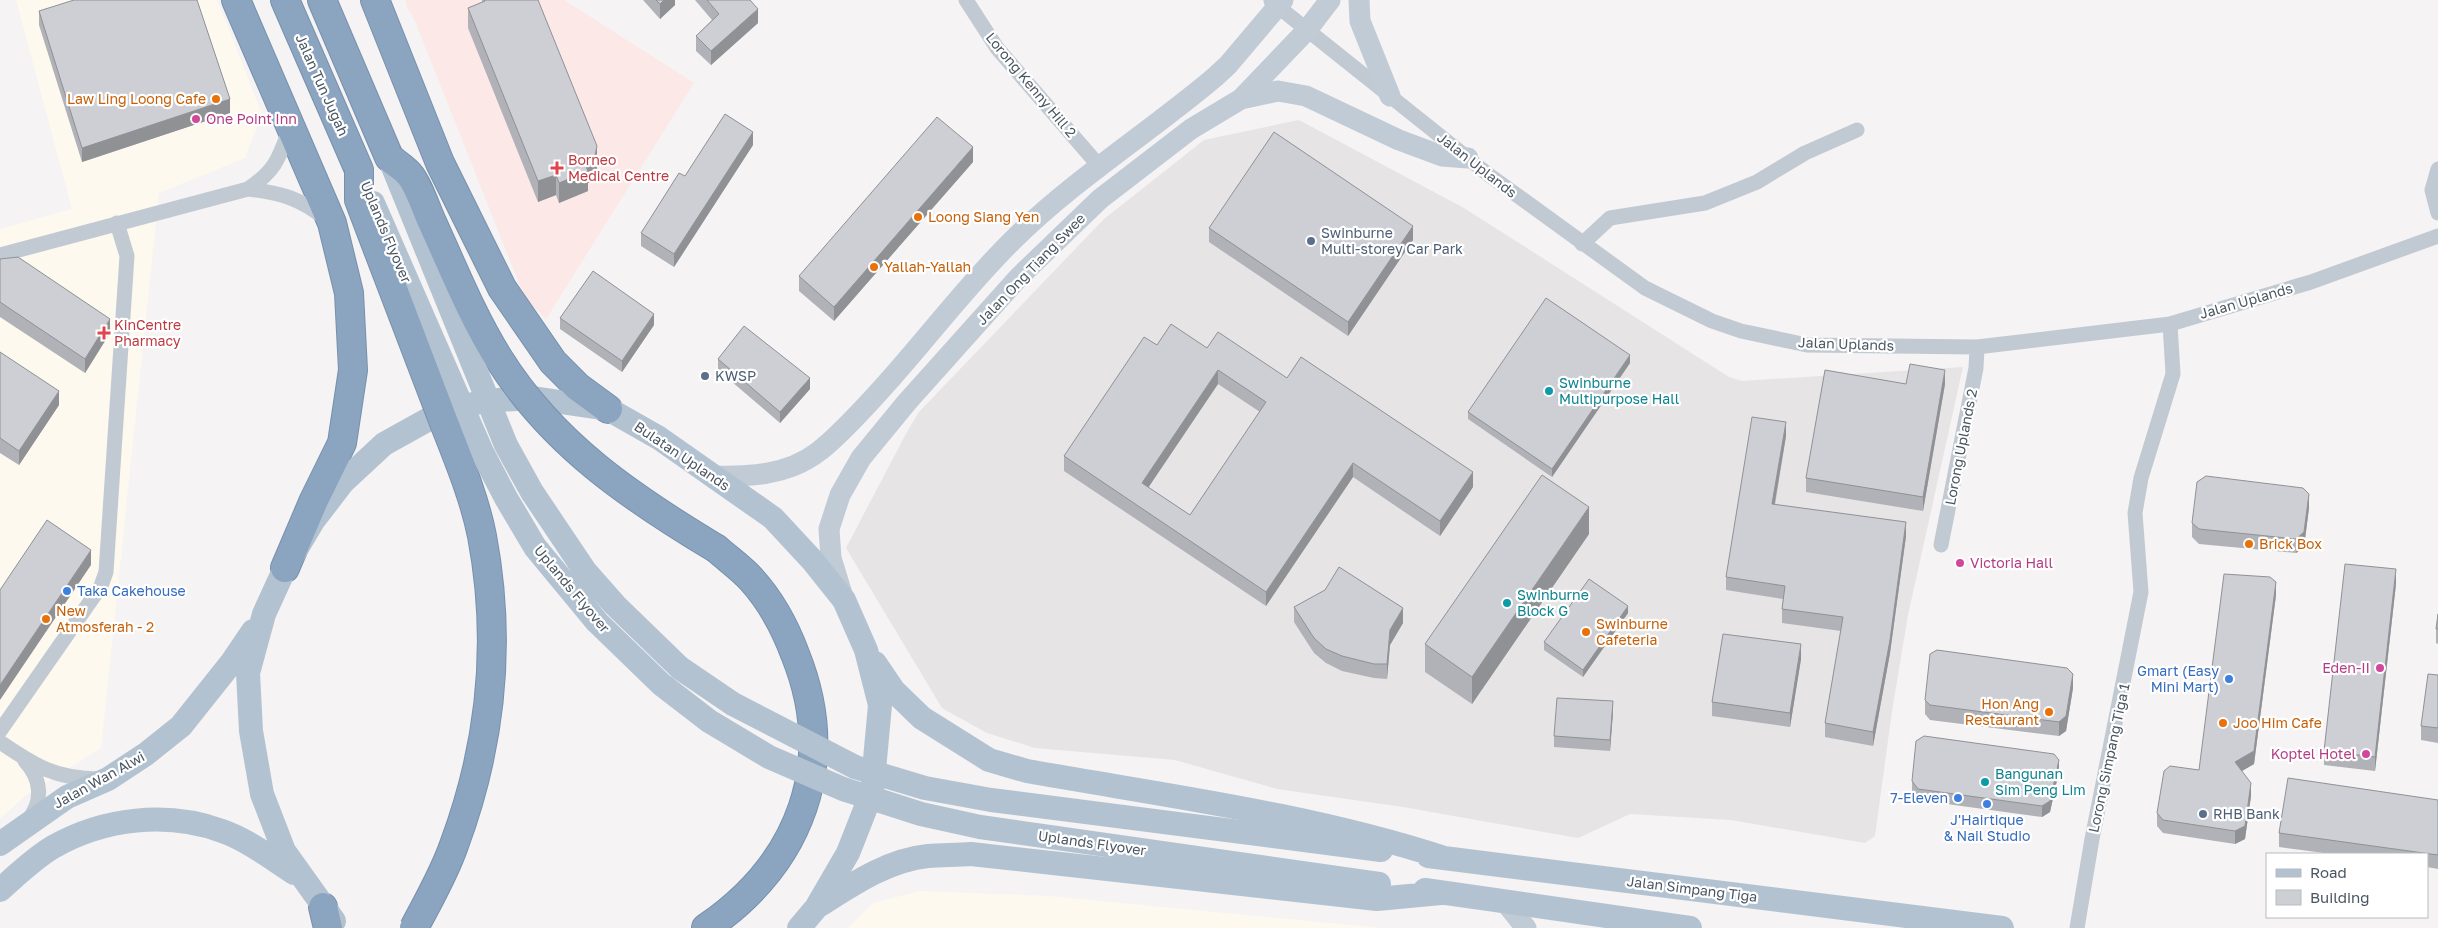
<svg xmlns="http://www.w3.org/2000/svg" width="2438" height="928" font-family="'Golos Text',sans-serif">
<rect width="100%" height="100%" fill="#f5f3f3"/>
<path fill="#fdf9ef" d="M16,0H217L262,114L245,158L159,193L101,748L25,796L0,819V229L72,209Z
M920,891L1049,896L1382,928H848L873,903Z"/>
<path fill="#e6e4e5" d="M1299,120L1464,208L1729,377L1742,381L1963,367L1908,615L1892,711L1875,836L1865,843L1731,820L1630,814L1578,838L1403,807L1277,789L1175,760L1035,748L987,733L942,708L846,548L908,430L919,412L1104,219L1204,140Z"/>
<path fill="#fce8e6" d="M406,0H564L694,83L546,319L525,298L415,21L406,5Z"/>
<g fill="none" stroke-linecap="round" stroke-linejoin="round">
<defs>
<path id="highway" d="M236,0L332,223L349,293L353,370L342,443L314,500L285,568
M285,0L359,170
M322,0L389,157
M375,0L440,163L502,288L553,362L578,387L608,409
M323,907L328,928
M706,928C801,863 839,763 795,654C785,627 771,601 751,579C741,568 728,559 717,549"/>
</defs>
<use href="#highway" stroke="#7690ad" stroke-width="30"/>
<path stroke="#c1cad2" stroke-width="15" d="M966,0L997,48L1100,167
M1271,1L1489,175L1645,288L1712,321L1741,331L1807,345L1977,347L2170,324L2311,282L2438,236
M2438,169L2432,190L2438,213
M248,189C281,193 300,198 326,219
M1582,244L1610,218L1705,203L1757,182L1805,153L1857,130
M0,255L248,189C276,170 279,158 290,128
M1941,545L1976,368L1977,347
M0,731L101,586L106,572L127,256L117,223
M0,742C35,766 56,779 99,779
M25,761C41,778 44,801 28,820
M2077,928L2092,839L2141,592L2135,513L2141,478L2173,374L2170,324"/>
<path stroke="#c1cbd6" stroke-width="21" d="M1359,0L1360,21L1390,96
M1241,99L1278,91L1306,96L1399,140L1442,156L1468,158
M713,476C749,477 788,475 818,452C835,439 850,423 864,408C916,354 959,293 1012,241C1073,180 1149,133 1215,77L1228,65L1283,0
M843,597L831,558L829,529L840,495L861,458L907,402L1019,277L1100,199L1191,129L1241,99L1307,30L1330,0
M1505,902L1526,928"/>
<path stroke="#b3c2d1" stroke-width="24" d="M875,663L894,691L922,718L989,760L1027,771C1167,796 1309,814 1444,858
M0,844L67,797L108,779L146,754L181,726L232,662L253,631
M1428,856L2002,928
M0,890C17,875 33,859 53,847C104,818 167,811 222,831C248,840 271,858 294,873
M1425,890L1690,928
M820,905C853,884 888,860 928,856C942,855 957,855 971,854L1377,899L1441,893
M334,921L284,851L262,794L251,731L248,673L264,614L285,568L313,521L343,482L384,444L429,419L482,401L533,398L608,409L659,438L773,518L812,560L844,600L866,650L880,705L872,792L848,853L816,908L799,928"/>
<use href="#highway" stroke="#8ba5c1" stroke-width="28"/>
<defs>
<path id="highway-bridge" d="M389,157C395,163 404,168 409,174C418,184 426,209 432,222C453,268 472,316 499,359C553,445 632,498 717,549
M359,170V200C386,272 414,343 441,415C456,454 474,495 482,536C502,642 492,743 454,845C444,874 428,901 414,928"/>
</defs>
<use href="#highway-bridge" stroke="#7690ad" stroke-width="30" stroke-linecap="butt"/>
<path stroke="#b3c2d1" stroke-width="24" d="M389,157L506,445L532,492L585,571L615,605L680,668L733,704L855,767L925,788L991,800L1381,850
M373,203L482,452L506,498L535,547L597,622L661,684L709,721L769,757L843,789L921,814L980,827L1379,884"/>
<use href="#highway-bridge" stroke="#8ba5c1" stroke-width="28"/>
</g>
<path fill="#b0b2b7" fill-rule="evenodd" d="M482,0H538L597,167L594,181L588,183V191L559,203L556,195L538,202L468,28V8L482,2Z
M643,0H675V5L660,19Z
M695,0H750L758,23L711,65L696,51V36L712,20Z
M39,11L230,113L82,162L39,25Z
M753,145L674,267L641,246V233L685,176Z
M973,162L834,321L799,291V276Z
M1209,228L1413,240L1348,336L1209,242Z
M0,259L110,333L85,373L0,317Z
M560,318L654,325L622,372L560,329Z
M1157,345L1207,348L1287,378L1473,487L1440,536L1353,477L1266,606L1064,471V456ZM1218,384L1260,412L1190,515L1148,487Z
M0,352L59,405L19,465L0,453Z
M718,359L810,389L780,423L718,370Z
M1630,363L1552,477L1468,419V412Z
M1906,384H1945L1923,511L1806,492V478Z
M1786,436L1775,505L1906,536L1890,653L1873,746L1825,737V723L1841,631L1782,623V609L1783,599L1726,590V577Z
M2309,508L2304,547L2296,553L2199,544L2192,537V523Z
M1589,534L1472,704L1425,672V644Z
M2396,584L2375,771L2324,765V751Z
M2276,595L2254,764L2242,771L2251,796L2245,839L2235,844L2163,833L2157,826V813L2199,770Z
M1294,607L1403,623L1390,645L1387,679L1374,678L1342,671L1326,663L1314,653L1294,622Z
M1628,613L1583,677L1544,650V642Z
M2438,614V644L2436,643V629Z
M1801,659L1790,727L1712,716V702Z
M2438,675V743L2421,740V726Z
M2073,688L2066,731L2059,736L1930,720L1925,714V700Z
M1613,712L1610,751L1554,747V736Z
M2059,771L2050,812L2042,817L1918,800L1912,792V781Z
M2438,800V869L2427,867V854H2332L2279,847V833Z"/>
<path fill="#909195" d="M664,0H675V5L660,19V4Z
M758,9V23L711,65V51Z
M230,99V113L82,162V148Z
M753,132V145L674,267V254Z
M597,146V167L594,181L588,183V191L559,203V183L585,164Z
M973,147V162L834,321V307Z
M556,175V195L538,202V181Z
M1413,226V240L1348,336V322Z
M654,314V325L622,372V361Z
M110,319V333L85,373V359Z
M1630,355V363L1552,477V469Z
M1218,370V384L1142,497V483Z
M1945,370V384L1923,511V497Z
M810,378V389L780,423V412Z
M59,391V405L19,465V451Z
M1786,422V436L1772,518V504Z
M1353,463V477L1266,606V592Z
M1473,472V487L1440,536V521Z
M2309,494V508L2304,547L2296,553V539Z
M1589,507V534L1472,704V677Z
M1906,522V536L1890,653L1873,746V732Z
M91,550V565L0,700V685Z
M2396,569V584L2375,771V757Z
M2276,582V595L2254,764L2235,775V762Z
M1628,606V613L1583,677V670Z
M1403,608V623L1390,645L1387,679V664L1390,630Z
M1801,644V659L1790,727V713Z
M2073,674V688L2066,731L2059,736V722Z
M1613,701V712L1610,751V740Z
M2059,760V771L2050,812L2042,817V806Z
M2251,783V796L2245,839L2235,844V831Z"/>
<path fill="#cdcfd5" stroke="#909195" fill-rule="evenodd" d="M74,0H197L230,99L82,148L39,11Z
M485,0H538L597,146L594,160L585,164L588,171L559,183L556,175L538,181L468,8L485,1Z
M656,0H664L660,4Z
M707,0H750L758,9L711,51L696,36L719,14Z
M725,114L753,132L674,254L641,233L679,173L685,176Z
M937,117L973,147L834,307L799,276Z
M1274,132L1413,226L1348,322L1209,228Z
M18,257L110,319L85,359L0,302V259Z
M593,271L654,314L622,361L560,318Z
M1546,298L1630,355L1552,469L1468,412Z
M1171,324L1207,348L1218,332L1287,378L1301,357L1473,472L1440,521L1353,463L1266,592L1064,456L1144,337L1157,345ZM1218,370L1266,402L1190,515L1142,483Z
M744,326L810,378L780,412L718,359Z
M0,352L59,391L19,451L0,438Z
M1910,364L1945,370L1923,497L1806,478L1825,370L1906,384Z
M1752,417L1786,422L1772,504L1906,522L1890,640L1873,732L1825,723L1843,617L1782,609L1785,586L1726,577Z
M1542,475L1589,507L1472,677L1425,644Z
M2206,476L2303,488L2309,494L2304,532L2296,539L2199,529L2192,523L2197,482Z
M47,520L91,550L0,685V590Z
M2345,564L2396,569L2375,757L2324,751Z
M1339,567L1403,608L1390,630L1387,664H1374L1342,656L1326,649L1314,638L1294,607L1325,590Z
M2224,574L2270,577L2276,582L2254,751L2235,762L2251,783L2245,826L2235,831L2163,820L2157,813L2164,771L2170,766L2199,770Z
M1589,579L1628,606L1583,670L1544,642Z
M2438,614V629H2436Z
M1723,634L1801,644L1790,713L1712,702Z
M1937,650L2067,668L2073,674L2066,716L2059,722L1930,705L1925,700L1930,654Z
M2428,674L2438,675V728L2421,726Z
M1557,698L1613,701L1610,740L1554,736Z
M1924,736L2054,754L2059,760L2050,801L2042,806L1918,789L1912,781L1916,741Z
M2288,778L2438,800V855L2279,833Z"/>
<g fill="#e8710a" stroke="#fff" stroke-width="2">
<circle cx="216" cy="99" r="5"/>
<circle cx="918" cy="217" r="5"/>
<circle cx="874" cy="267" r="5"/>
<circle cx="2249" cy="544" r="5"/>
<circle cx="46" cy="619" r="5"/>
<circle cx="1586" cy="632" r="5"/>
<circle cx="2049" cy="712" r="5"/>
<circle cx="2223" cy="723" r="5"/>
</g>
<g fill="#d1479c" stroke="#fff" stroke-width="2">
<circle cx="196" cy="119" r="5"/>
<circle cx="1960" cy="563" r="5"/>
<circle cx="2380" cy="668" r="5"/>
<circle cx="2366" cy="754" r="5"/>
</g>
<g fill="#e0444e" stroke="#fff" stroke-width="2">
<path d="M554.5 160.5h5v5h5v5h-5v5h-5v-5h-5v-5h5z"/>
<path d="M101.5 325.5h5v5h5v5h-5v5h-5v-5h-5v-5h5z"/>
</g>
<g fill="#5c6f8a" stroke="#fff" stroke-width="2">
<circle cx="1311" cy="241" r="5"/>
<circle cx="705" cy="376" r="5"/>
<circle cx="2203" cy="814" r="5"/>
</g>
<g fill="#0f9aa8" stroke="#fff" stroke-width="2">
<circle cx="1549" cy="391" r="5"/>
<circle cx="1507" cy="603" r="5"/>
<circle cx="1985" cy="782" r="5"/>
</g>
<g fill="#3f7fe0" stroke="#fff" stroke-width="2">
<circle cx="67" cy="591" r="5"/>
<circle cx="2229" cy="679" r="5"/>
<circle cx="1958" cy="798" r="5"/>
<circle cx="1987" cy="804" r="5"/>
</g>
<g text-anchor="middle" stroke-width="4.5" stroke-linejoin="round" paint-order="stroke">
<g font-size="14" fill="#4a5661" stroke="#fff">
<text transform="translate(322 85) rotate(66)" y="5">Jalan Tun Jugah</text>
<text transform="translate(1031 85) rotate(50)" y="5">Lorong Kenny Hill 2</text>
<text transform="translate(1477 165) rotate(38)" y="5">Jalan Uplands</text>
<text transform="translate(386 232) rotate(67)" y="5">Uplands Flyover</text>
<text transform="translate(1031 269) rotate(-46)" y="5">Jalan Ong Tiang Swee</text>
<text transform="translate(2246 301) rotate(-16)" y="5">Jalan Uplands</text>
<text transform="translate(1846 344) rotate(2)" y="5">Jalan Uplands</text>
<text transform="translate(1961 447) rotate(-79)" y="5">Lorong Uplands 2</text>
<text transform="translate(682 456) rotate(34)" y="5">Bulatan Uplands</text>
<text transform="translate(572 589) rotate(50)" y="5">Uplands Flyover</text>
<text transform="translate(2109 758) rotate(-78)" y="5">Lorong Simpang Tiga 1</text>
<text transform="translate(99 780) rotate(-29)" y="5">Jalan Wan Alwi</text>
<text transform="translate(1092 843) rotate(8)" y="5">Uplands Flyover</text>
<text transform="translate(1692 889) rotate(7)" y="5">Jalan Simpang Tiga</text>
</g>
<g font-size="14" fill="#c56008" stroke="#fff" text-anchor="start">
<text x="206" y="104" text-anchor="end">Law Ling Loong Cafe</text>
<text x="928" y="222">Loong Siang Yen</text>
<text x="884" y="272">Yallah-Yallah</text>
<text x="2259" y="549">Brick Box</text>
<text x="56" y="616">New<tspan x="56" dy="16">Atmosferah - 2</tspan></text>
<text x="1596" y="629">Swinburne<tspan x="1596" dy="16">Cafeteria</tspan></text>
<text x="2039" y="709" text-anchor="end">Hon Ang<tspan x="2039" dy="16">Restaurant</tspan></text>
<text x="2233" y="728">Joo Him Cafe</text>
</g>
<g font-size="14" fill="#b23c85" stroke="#fff" text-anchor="start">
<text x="206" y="124">One Point Inn</text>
<text x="1970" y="568">Victoria Hall</text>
<text x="2370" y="673" text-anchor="end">Eden-II</text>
<text x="2356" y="759" text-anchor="end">Koptel Hotel</text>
</g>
<g font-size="14" fill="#be3a42" stroke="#fff" text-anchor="start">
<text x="568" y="165">Borneo<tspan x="568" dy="16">Medical Centre</tspan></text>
<text x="114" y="330">KinCentre<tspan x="114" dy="16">Pharmacy</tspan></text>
</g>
<g font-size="14" fill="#4e5e75" stroke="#fff" text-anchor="start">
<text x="1321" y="238">Swinburne<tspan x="1321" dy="16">Multi-storey Car Park</tspan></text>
<text x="715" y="381">KWSP</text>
<text x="2213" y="819">RHB Bank</text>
</g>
<g font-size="14" fill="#0d838f" stroke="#fff" text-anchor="start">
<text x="1559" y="388">Swinburne<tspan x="1559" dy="16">Multipurpose Hall</tspan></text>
<text x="1517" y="600">Swinburne<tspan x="1517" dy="16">Block G</tspan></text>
<text x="1995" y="779">Bangunan<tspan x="1995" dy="16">Sim Peng Lim</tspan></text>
</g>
<g font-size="14" fill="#366cbe" stroke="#fff" text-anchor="end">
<text x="77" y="596" text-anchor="start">Taka Cakehouse</text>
<text x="2219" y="676">Gmart (Easy<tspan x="2219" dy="16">Mini Mart)</tspan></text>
<text x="1948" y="803">7-Eleven</text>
<text x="1987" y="825" text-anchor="middle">J'Hairtique<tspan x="1987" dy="16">&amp; Nail Studio</tspan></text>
</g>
</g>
<rect x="2266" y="853" width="162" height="65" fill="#ffffff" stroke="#b7bbc0"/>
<rect x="2276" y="869" width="25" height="8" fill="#b3c2d1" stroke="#b7bbc0"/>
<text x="2310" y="878" font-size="15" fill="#4a5661">Road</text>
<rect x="2276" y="890" width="25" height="15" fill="#cdcfd5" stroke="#b7bbc0"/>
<text x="2310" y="903" font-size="15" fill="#4a5661">Building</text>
</svg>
